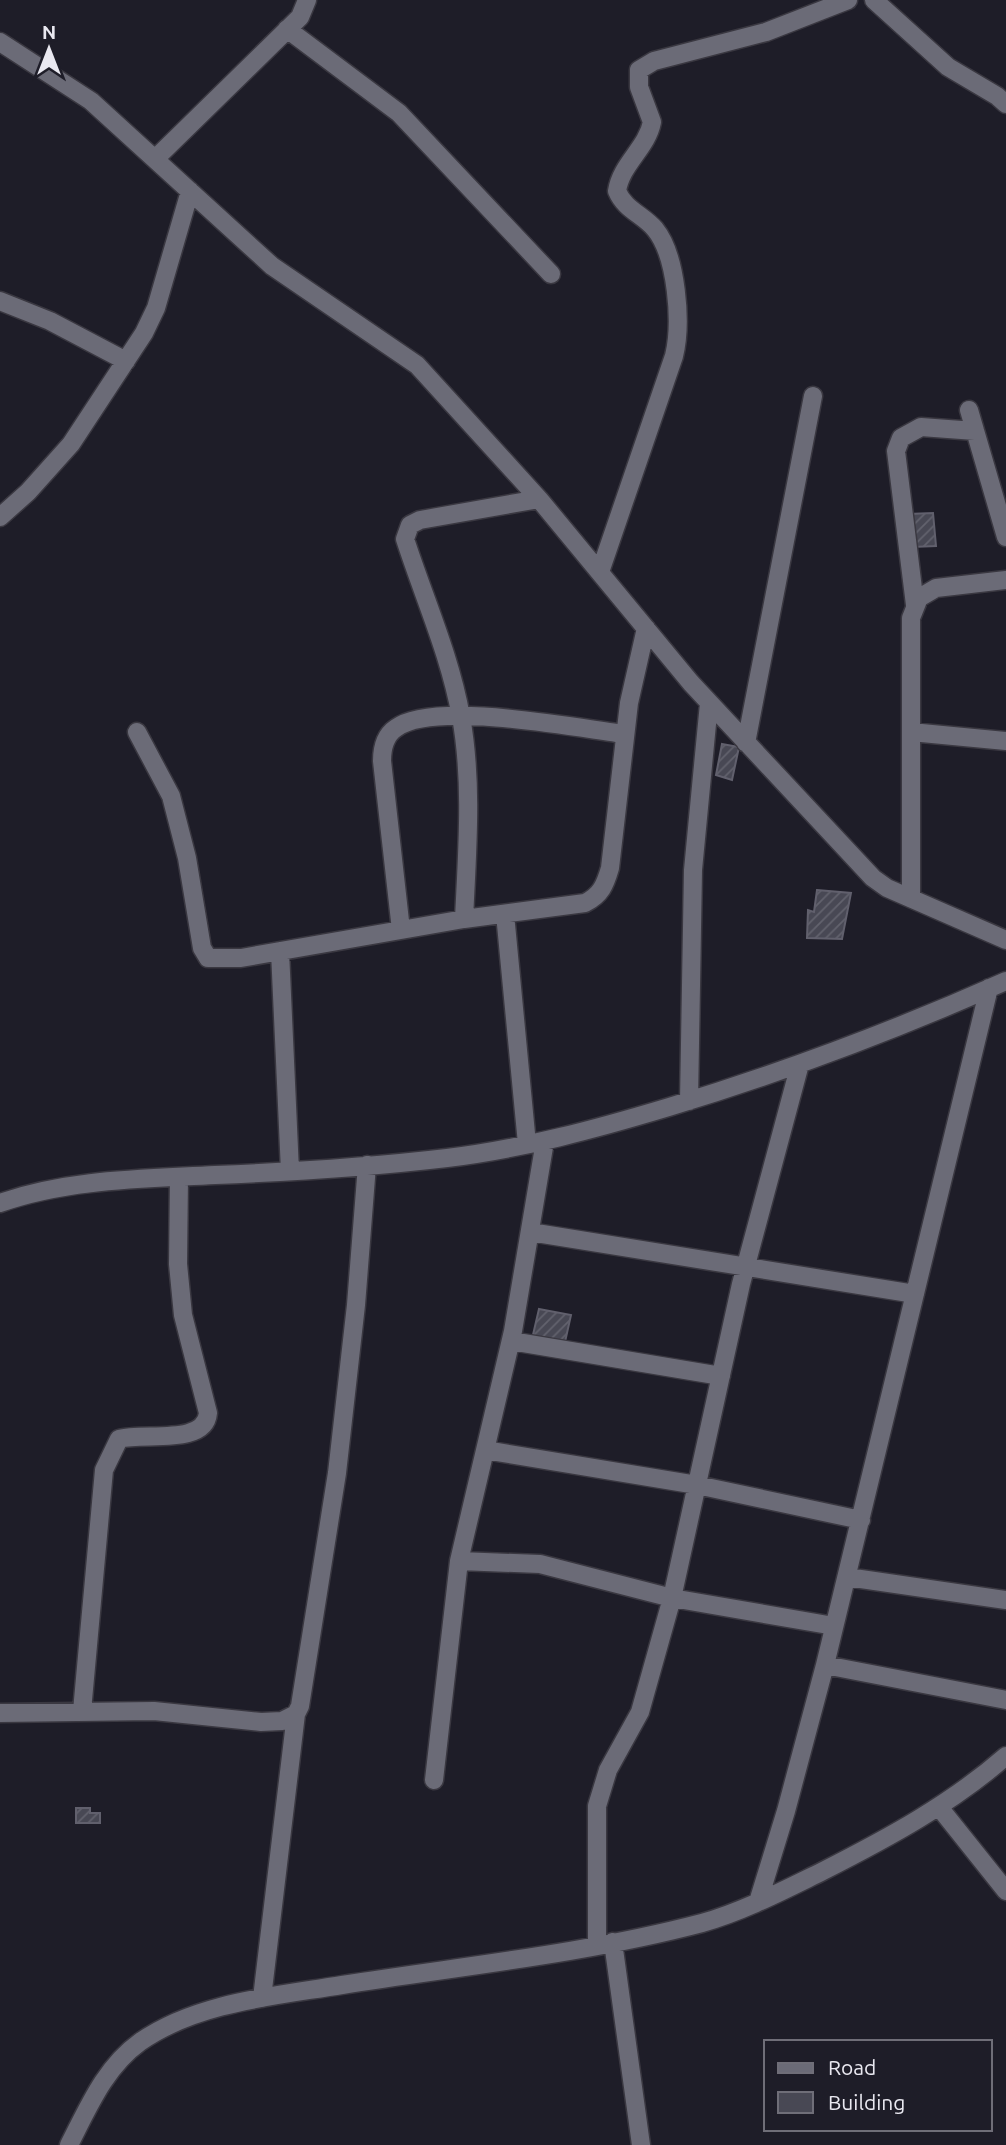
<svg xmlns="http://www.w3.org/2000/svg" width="1006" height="2145" font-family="Ubuntu,sans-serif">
<defs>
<pattern id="building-hatch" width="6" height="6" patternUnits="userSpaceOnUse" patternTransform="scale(1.75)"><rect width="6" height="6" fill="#484854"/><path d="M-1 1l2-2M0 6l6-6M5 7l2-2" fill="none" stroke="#62626d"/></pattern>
</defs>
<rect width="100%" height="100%" fill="#1e1d28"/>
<path fill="url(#building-hatch)" stroke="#61606d" stroke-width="2" d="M933,513L936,546L912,547L908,514Z
M722,744L739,747L732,780L716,775Z
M817,890L851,893L842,939L807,938L808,910L814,912Z
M539,1309L571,1315L565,1342L532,1339Z
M76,1808H90V1813H100V1823H76Z"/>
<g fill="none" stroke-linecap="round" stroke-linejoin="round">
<defs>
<path id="minor" d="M874,0L948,67L997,96L1006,104
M287,29L399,113L551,274
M0,42L91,101L272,266L417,365L539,499L691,683L873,878L887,888L1006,940
M155,159L300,17L307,0
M0,301L50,321L126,361
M969,410L1006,537
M0,517L28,492L71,444L144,333L156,308L190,191
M600,572L674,356C682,323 677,256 655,229C642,214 625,210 617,191C621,164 647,148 652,122L639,87V70L654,61L766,32L848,0
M915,605L896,451L901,438L921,427L975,431
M137,732L171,796L187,858L202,948L208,958H241L464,919L585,903C601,895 605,885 610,868L629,703L646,628
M911,732L1006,741
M746,743L813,396
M911,898V618L919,598L936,588L1006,580
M505,914L527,1144
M464,919C467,853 473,783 461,717C450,655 424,598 405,539L410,525L420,520L539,499
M401,930L382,761C382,749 384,736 396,728C434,700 576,728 625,734
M280,951L290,1171
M689,1101L693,870L709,703
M0,1203C68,1179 143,1179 215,1175C292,1172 370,1167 447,1158C522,1149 596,1129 669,1107C784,1072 896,1030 1006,981
M530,1232L915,1294
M511,1341L721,1376
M485,1450L697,1485L861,1520
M459,1561L540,1564L672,1598L834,1626
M847,1577L1006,1600
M825,1665L1006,1700
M82,1711L104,1470L119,1439C144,1432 205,1446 208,1413L183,1315L178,1264L179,1177
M0,1713L154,1711L261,1722L282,1721L296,1714L300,1706L337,1473L356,1305L367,1165
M434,1780L459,1561L513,1331L545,1141
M939,1807L1006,1891
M758,1902L786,1811L825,1665L989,988
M613,1942L641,2145
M597,1945V1806L608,1770L640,1712L672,1598L741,1284L800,1064
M262,1998L296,1714
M69,2145C88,2108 105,2067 140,2042C197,2002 276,1996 342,1985C462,1966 584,1954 702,1923C744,1911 784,1890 823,1871C888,1838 951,1804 1006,1756"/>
</defs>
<use href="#minor" stroke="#3a3841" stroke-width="21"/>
<use href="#minor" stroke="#6b6b77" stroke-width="18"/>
</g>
<rect x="764" y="2040" width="228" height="91" fill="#1e1d28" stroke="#6f6e78" stroke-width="2"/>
<rect x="778" y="2063" width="35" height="10" fill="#6b6b77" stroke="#6f6e78" stroke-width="2"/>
<text x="828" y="2075" font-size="21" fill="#e9e8f0">Road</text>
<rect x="778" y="2092" width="35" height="21" fill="#484854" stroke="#6f6e78" stroke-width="2"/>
<text x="828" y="2110" font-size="21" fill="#e9e8f0">Building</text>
<g transform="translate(49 49)" stroke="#1e1d28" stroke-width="5" paint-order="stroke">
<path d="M0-5L12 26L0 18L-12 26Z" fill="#e9e8f0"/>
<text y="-10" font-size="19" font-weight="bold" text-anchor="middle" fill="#e9e8f0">N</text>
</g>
</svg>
